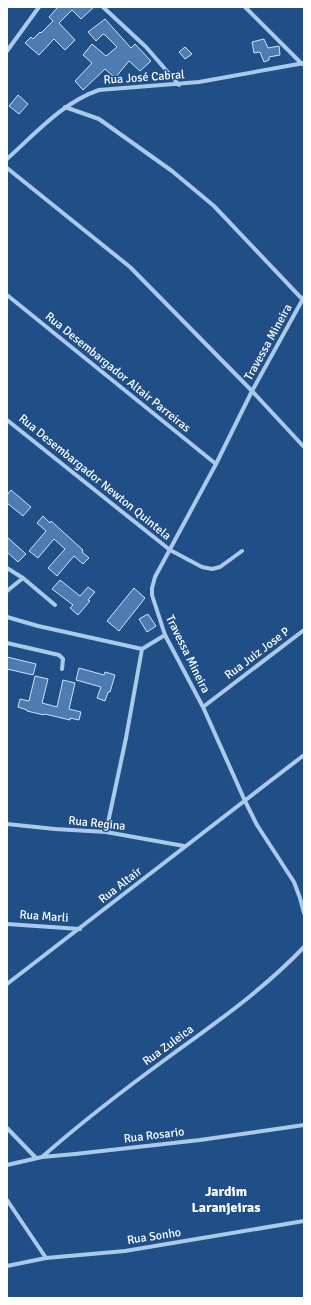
<svg xmlns="http://www.w3.org/2000/svg" width="311" height="1305" font-family="Signika,sans-serif">
<rect width="100%" height="100%" fill="#204f87"/>
<path fill="#4d7bb2" stroke="#cfe2f8" d="M58,7H94L81,19L72,10L59,23L75,40L65,50L54,39L39,55L25,43L31,37L33,39L40,32L41,33L53,21L49,17Z
M105,19L131,48L135,44L151,61L140,71L129,61L115,78L105,69L83,90L75,81L92,63L83,55L92,44L106,56L117,47L105,35L103,34L96,41L88,32Z
M264,39L268,48L279,46L280,55L269,57V60L264,62L260,52L254,53L252,42Z
M185,47L192,54L185,59L179,52Z
M18,95L28,104L19,114L9,106Z
M11,490L31,507L23,516L7,503V495Z
M43,516L50,523L51,521L83,550L82,552L89,558L83,564L74,556L57,576L48,568L65,549L54,539L38,558L29,551L46,531L37,523Z
M7,537L26,554L18,562L7,552Z
M60,580L80,596L88,587L95,592L88,600L90,601L78,615L70,608L73,605L52,589Z
M134,588L145,598L119,631L107,621Z
M148,614L156,626L147,632L139,619Z
M7,657L36,664L33,675L7,669Z
M79,668L104,675L105,672L115,675L110,692H108L105,701L97,698L101,687L76,680Z
M35,676L48,679L42,703L57,707L63,680L75,683L69,709L81,712L79,720L70,718V720L45,714L44,715L27,711V710L18,707L20,699L29,701Z"/>
<g fill="none" stroke-linecap="round" stroke-linejoin="round">
<path stroke="#abc9ea" stroke-width="4" d="M103,7L146,47L179,85
M245,7L302,64
M7,51L39,7
M65,107L99,119L172,171L214,206L304,301
M7,159C35,134 63,102 99,90L199,82L304,63
M7,168L130,267L252,391L304,447
M7,295L216,464
M304,297L252,391L216,464L155,577L152,588V595L165,635L203,707L245,801L257,825L294,882L300,898L304,913
M7,420L170,550L202,567L212,569L220,567L242,551
M7,568L23,578L55,605
M7,591L23,578
M7,617L38,626L142,649L165,635
M7,643L59,655L63,659L62,669
M203,707L304,630
M7,824L55,829L106,832L184,846
M106,832L126,738L142,649
M7,924L80,929
M7,984L304,755
M7,1128L36,1158
M42,1157C83,1121 126,1088 170,1056C217,1022 264,989 304,947
M7,1165L42,1157L75,1154L200,1140L304,1125
M7,1200L46,1258
M7,1266L46,1258L125,1251L304,1221"/>
</g>
<g text-anchor="middle" stroke-width="3" stroke-linejoin="round" paint-order="stroke">
<g font-size="12" fill="#fff" stroke="#204f87">
<text transform="translate(144 77) rotate(-4)" y="4">Rua José Cabral</text>
<text transform="translate(268 342) rotate(-61)" y="4">Travessa Mineira</text>
<text transform="translate(118 372) rotate(39)" y="4">Rua Desembargador Altair Parreiras</text>
<text transform="translate(95 477) rotate(39)" y="4">Rua Desembargador Newton Quintela</text>
<text transform="translate(257 653) rotate(-37)" y="4">Rua Juiz Jose P</text>
<text transform="translate(188 654) rotate(64)" y="4">Travessa Mineira</text>
<text transform="translate(97 823) rotate(6)" y="4">Rua Regina</text>
<text transform="translate(120 885) rotate(-38)" y="4">Rua Altair</text>
<text transform="translate(44 916) rotate(4)" y="4">Rua Marli</text>
<text transform="translate(168 1045) rotate(-36)" y="4">Rua Zuleica</text>
<text transform="translate(154 1135) rotate(-7)" y="4">Rua Rosario</text>
<text transform="translate(154 1236) rotate(-9)" y="4">Rua Sonho</text>
</g>
<g font-size="14" font-weight="bold" fill="#fff" stroke="#204f87">
<text x="226" y="1196">Jardim<tspan x="226" dy="16">Laranjeiras</tspan></text>
</g>
</g>
<rect width="311" height="1305" fill="none" stroke="#ffffff" stroke-width="16"/>
</svg>
